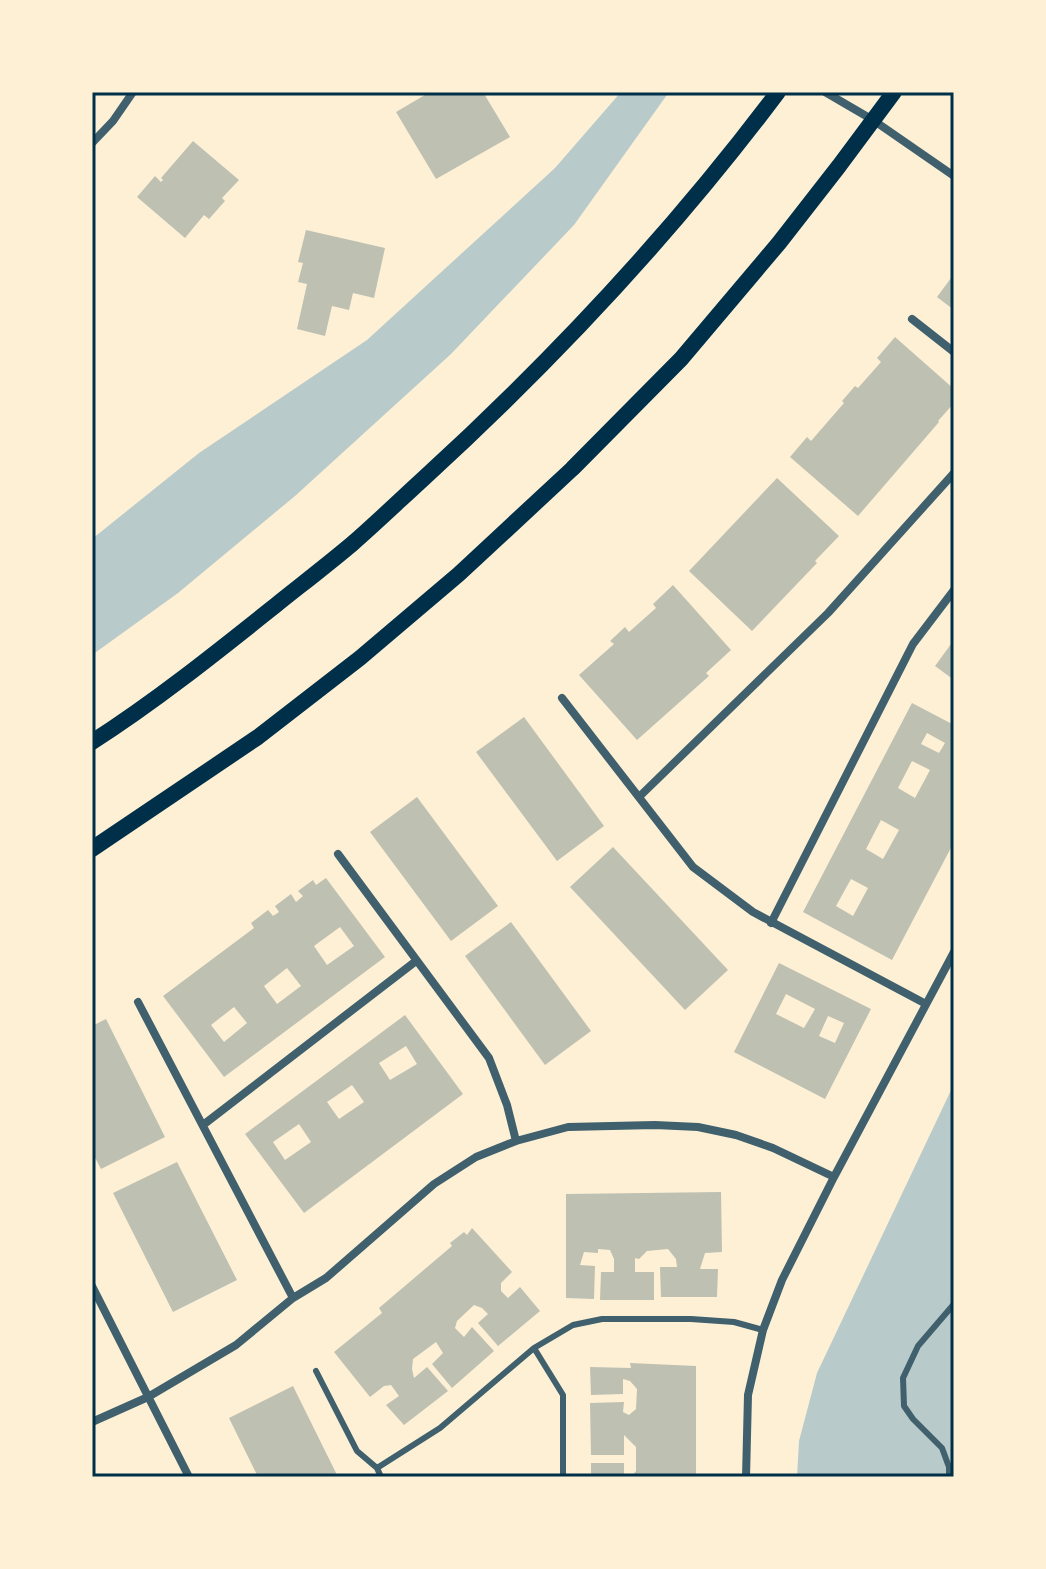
<svg xmlns="http://www.w3.org/2000/svg" width="1046" height="1569" font-family="'Alegreya Sans',sans-serif">
<rect width="100%" height="100%" fill="#fdf0d5"/>
<path fill="#b9caca" d="M621,92H669L574,225L451,354L295,496L178,593L92,655V539L199,453L367,340L555,168Z
M954,1084V1477H797L799,1441L817,1373Z"/>
<path fill="#bec0b2" fill-rule="evenodd" d="M430,92H483L510,137L436,179L396,112Z
M193,141L239,180L222,198L225,201L209,219L204,215L185,238L137,197L155,176L161,182L163,180L161,178Z
M306,230L385,248L374,298L353,293L349,310L332,306L325,336L297,329L307,284L298,282L303,263L298,262Z
M954,274V310L937,297Z
M895,337L954,389V403L938,421L939,422L858,516L790,457L807,437L811,441L844,403L842,401L855,386L858,388L881,362L877,358Z
M777,478L839,536L815,561L817,563L752,631L689,571Z
M673,585L731,650L706,673L709,676L637,740L579,675L614,644L610,641L625,627L629,632L656,608L653,604Z
M954,640V680L935,666Z
M912,703L954,725V842L892,960L803,912ZM927,733L945,743L939,753L921,744ZM912,761L930,770L915,798L898,788ZM881,820L899,830L883,859L866,849ZM851,879L868,888L853,916L836,906Z
M524,717L604,826L557,861L476,752Z
M417,797L498,906L451,941L370,832Z
M613,847L728,970L685,1010L570,887Z
M326,878L385,957L224,1077L163,996L254,928L251,923L268,910L273,916L279,912L275,906L291,894L296,902L303,896L298,891L313,880L316,885ZM340,927L354,946L327,965L314,946ZM287,968L301,986L277,1004L264,986ZM234,1007L247,1023L224,1042L211,1025Z
M511,922L591,1031L545,1065L465,956Z
M779,963L871,1009L825,1099L734,1052ZM786,994L815,1009L804,1028L776,1014ZM828,1016L844,1023L835,1043L819,1036Z
M405,1015L463,1094L304,1213L245,1134ZM406,1046L417,1064L390,1080L379,1063ZM352,1085L364,1102L339,1119L327,1102ZM299,1124L311,1142L285,1160L273,1142Z
M106,1019L165,1137L101,1169L92,1152V1026Z
M177,1162L237,1280L173,1312L113,1193Z
M721,1192L722,1252L705,1253L700,1269H718L717,1297H661L660,1267H677L676,1259L668,1249L647,1251L639,1259L635,1258V1272H654V1300H600L601,1272H614V1259L610,1250L598,1249V1253L584,1252L580,1265L595,1266L594,1299L566,1298V1194Z
M472,1228L512,1272L501,1283V1291L508,1298L520,1287L540,1311L498,1346L478,1323L488,1314L482,1308L474,1305L457,1321L455,1328L464,1337L472,1327L494,1351L452,1388L432,1364L443,1353L436,1342L413,1359L412,1369L414,1378L427,1367L448,1391L404,1425L386,1405L399,1396L391,1385L384,1386L370,1397L334,1352L382,1313L379,1308L452,1246L450,1243L464,1232L467,1235Z
M630,1363L696,1366V1477H631L636,1471V1447L624,1435V1455H591L590,1403L624,1402L623,1412L629,1415L636,1409L637,1389L630,1381L623,1379V1394L591,1395L590,1367L631,1368Z
M293,1386L338,1477H258L229,1418Z
M591,1463H624V1477H591Z"/>
<g fill="none" stroke-linecap="round" stroke-linejoin="round">
<path stroke="#3f606c" stroke-width="6" d="M534,1348L563,1395V1477
M316,1371L357,1451L377,1468L381,1477
M377,1468L440,1428L534,1348L573,1325L602,1319H691L734,1322L763,1330
M949,1477V1467L942,1448L913,1419L904,1406L903,1378L918,1346L954,1304"/>
<path stroke="#3f606c" stroke-width="8" d="M825,92L873,120L954,176
M92,143L113,121L133,92
M912,319L954,352
M562,698L693,867L753,912L926,1004
M639,797L828,613L954,473
M338,854L489,1058L507,1105L516,1141
M771,923L913,644L954,590
M138,1002L293,1298
M203,1125L416,961
M92,1286L189,1477
M92,1422L148,1397L236,1345L293,1298L326,1278L434,1184L476,1157L516,1141L568,1127L655,1125L698,1127L736,1135L773,1148L834,1177
M746,1477L748,1395L763,1330L782,1280L834,1177L954,952"/>
<path stroke="#003049" stroke-width="16" d="M92,742C156,701 217,652 276,605C301,585 327,565 352,544C376,523 399,501 423,479C552,361 673,232 778,92
M92,849L258,737L360,658L459,574L572,469L681,359L779,243L839,166L894,92"/>
</g>
<rect width="1046" height="1569" fill="none" stroke="#fdf0d5" stroke-width="188"/>
<rect x="94" y="94" width="858" height="1381" fill="none" stroke="#003049" stroke-width="3"/>
</svg>
